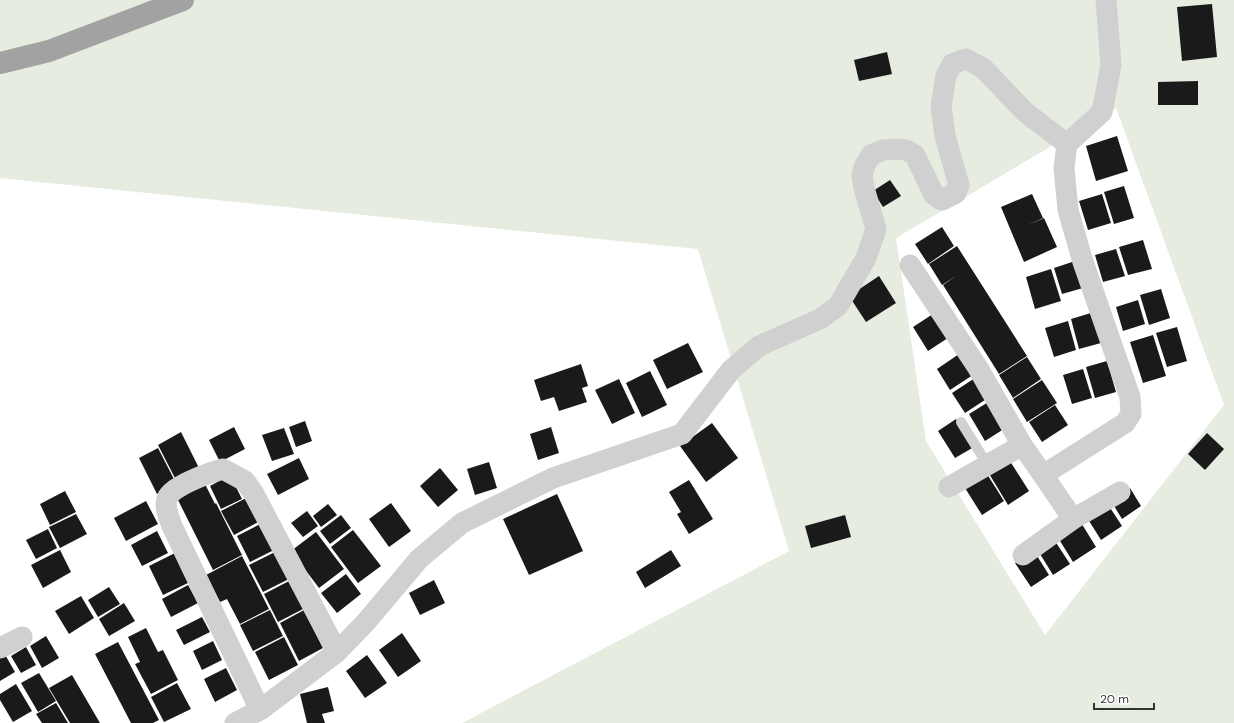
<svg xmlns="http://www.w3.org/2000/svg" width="1234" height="723" font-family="'DM Sans',sans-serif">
<rect width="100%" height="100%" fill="#fff"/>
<path fill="#e6ecdf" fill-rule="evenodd" d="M0,0H1234V723H462L789,551L698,249L0,178ZM1116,108L1224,405L1045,635L926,441L896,238Z"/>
<path fill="#1a1a1a" d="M1212,4L1217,57L1182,61L1177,7Z
M887,52L892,74L859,81L854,60Z
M1198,81V105H1158V82Z
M1117,136L1128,171L1096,181L1086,146Z
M890,180L901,196L883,207L873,191Z
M1124,186L1134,218L1114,224L1104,192Z
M1032,194L1043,218L1028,225L1044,218L1057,247L1024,262L1001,207Z
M1102,194L1111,223L1088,230L1079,201Z
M942,227L954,246L928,264L915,244Z
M1143,240L1152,269L1128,275L1119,247Z
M957,246L1027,356L999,374L943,285L956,276L942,285L929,264Z
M1116,249L1125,276L1103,282L1095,255Z
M1075,261L1083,288L1062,294L1054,268Z
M1051,269L1061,301L1035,309L1026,277Z
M879,276L896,303L866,322L849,296Z
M1161,289L1170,318L1149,325L1140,295Z
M1138,300L1145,324L1123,331L1116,307Z
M936,312L951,336L928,351L913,327Z
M1091,313L1101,343L1079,349L1071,319Z
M1068,321L1076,350L1054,357L1045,328Z
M1177,327L1187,361L1167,367L1156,333Z
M1153,335L1166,376L1143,383L1130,342Z
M688,343L703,372L667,389L653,360Z
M962,352L976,373L950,390L937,369Z
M1027,357L1041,379L1013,398L999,375Z
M1107,361L1116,392L1095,398L1086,367Z
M581,364L588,386L582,388L587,402L559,411L554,397L541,401L534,380Z
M1083,369L1092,398L1072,404L1063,375Z
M650,371L667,405L642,417L626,383Z
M978,376L991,396L965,413L952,393Z
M619,379L635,413L612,424L595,390Z
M1042,380L1057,403L1027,422L1013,399Z
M990,401L1007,427L985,441L969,414Z
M1055,405L1068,425L1042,442L1029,422Z
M956,419L974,447L955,458L938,431Z
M305,421L312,441L296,447L289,427Z
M712,423L738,458L706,482L680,446Z
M234,427L245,449L220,462L209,440Z
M551,427L559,453L538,460L530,434Z
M284,428L294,454L272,461L262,435Z
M181,432L201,472L178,484L158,445Z
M1207,433L1224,449L1205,470L1188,454Z
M158,448L176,483L157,494L139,458Z
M299,458L309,479L278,495L267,474Z
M1008,458L1029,491L1008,505L988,472Z
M489,462L497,488L475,495L467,469Z
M440,468L458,490L438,507L420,486Z
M987,474L1004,501L982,515L965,488Z
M230,475L242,499L221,509L210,486Z
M203,480L215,504L216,503L242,555L213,570L175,494Z
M689,480L713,519L689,534L677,514L681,512L669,492Z
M1130,488L1141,506L1122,519L1111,501Z
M65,491L76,512L50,525L40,504Z
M557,494L583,551L529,575L503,519Z
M250,496L262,520L234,535L221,511Z
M146,501L158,524L126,541L114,518Z
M391,503L411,531L389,547L369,519Z
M1107,503L1122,526L1101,540L1086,516Z
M328,504L337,515L321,527L313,516Z
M307,511L318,526L303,537L291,523Z
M76,514L87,534L60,548L49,527Z
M341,515L351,528L330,544L320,531Z
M845,515L851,537L811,548L805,526Z
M1080,521L1096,547L1073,562L1057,536Z
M264,522L278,548L250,562L237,536Z
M48,529L57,548L36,559L26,540Z
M353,530L381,566L358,583L331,547Z
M157,531L168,553L142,566L131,545Z
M316,532L344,569L319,588L291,551Z
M1053,538L1070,564L1053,575L1037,549Z
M60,550L71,572L43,588L31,565Z
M671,550L681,566L645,588L636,572Z
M277,551L291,578L263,592L249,565Z
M1034,551L1049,575L1031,587L1015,563Z
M175,553L190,582L163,595L149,566Z
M242,556L269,609L240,624L227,599L220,602L206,575Z
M346,574L361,594L337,613L321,593Z
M291,580L305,608L278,622L264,594Z
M434,580L445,603L420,615L409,593Z
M188,585L198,603L171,617L162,599Z
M109,587L120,604L98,617L88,600Z
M81,596L94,618L69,634L55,611Z
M124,603L135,621L109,636L99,619Z
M270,610L283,636L253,651L240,625Z
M304,610L323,648L299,661L280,623Z
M202,617L210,632L184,645L176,630Z
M146,628L158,652L163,650L178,680L151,694L135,664L140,662L128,637Z
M402,633L421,661L398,677L379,650Z
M46,636L59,658L42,668L30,646Z
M284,637L298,665L269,680L255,652Z
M213,641L222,660L202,670L193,651Z
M118,642L159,720L153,723H131L95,654Z
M26,647L36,665L21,673L11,656Z
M3,651L15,672L0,681V653Z
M367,655L387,683L365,698L346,671Z
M226,668L237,690L215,702L204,679Z
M39,673L56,701L38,712L21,683Z
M72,675L100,723H70L49,688Z
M177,683L191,709L164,722L151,697Z
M16,684L32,711L13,722L0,700V694Z
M328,687L334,711L322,714L325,723H307L300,694Z
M56,703L68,723H42L36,714Z"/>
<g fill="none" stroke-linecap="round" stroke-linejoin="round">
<path stroke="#d0d0d0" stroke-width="10" d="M961,422L987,464"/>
<path stroke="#d0d0d0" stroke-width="21" d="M910,265L978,368L1022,445L1043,475L1125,423L1131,414L1130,397L1083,262L1068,210L1064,168L1067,144
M949,487L1022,445
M1073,519L1120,492
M1023,555L1073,519L1043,475
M0,648L22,637
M260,710L172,526C169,517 164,508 167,499C169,487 211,472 223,469L245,481L254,494L337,652
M235,723L260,710L337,652L366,622L419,559L462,523L553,478L682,434L731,370L759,346L820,319L838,306L866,258L876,229L864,188L862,176L864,167L871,155L883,150L896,149L906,150L915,155L934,195L942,200L956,193L959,185L945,136L941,106L946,76L952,64L966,59L983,68L1025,112L1067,144L1102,112L1111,65L1106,0"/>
<path stroke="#a2a2a2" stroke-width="22" d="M0,63L49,51L183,0"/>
</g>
<path d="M1094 703v6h60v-6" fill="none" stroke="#333333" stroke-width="2"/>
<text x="1100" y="703" font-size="12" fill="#333333" stroke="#ffffff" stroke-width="3" paint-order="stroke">20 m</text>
</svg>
